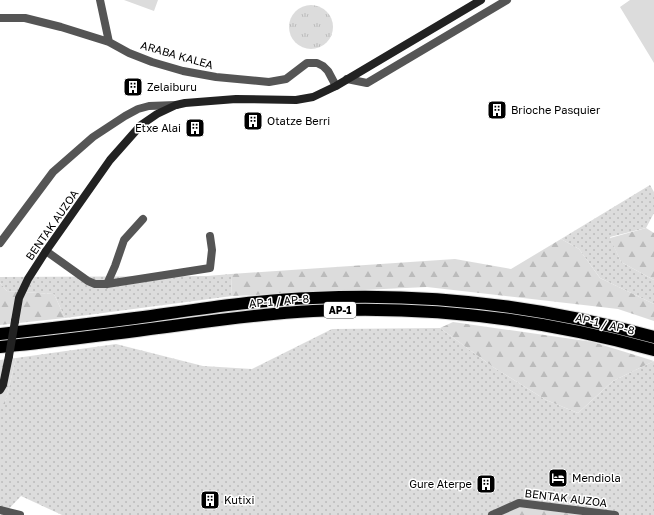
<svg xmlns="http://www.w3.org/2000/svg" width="654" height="515" font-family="'Golos Text',sans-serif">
<defs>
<pattern id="grass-dots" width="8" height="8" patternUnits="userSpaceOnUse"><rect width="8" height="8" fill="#dcdcdc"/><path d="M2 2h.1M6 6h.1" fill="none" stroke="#bbb" stroke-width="1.8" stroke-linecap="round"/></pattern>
<pattern id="forest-firs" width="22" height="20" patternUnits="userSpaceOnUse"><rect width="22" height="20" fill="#dcdcdc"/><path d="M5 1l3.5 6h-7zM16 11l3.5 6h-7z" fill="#bbb"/></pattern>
<pattern id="park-tufts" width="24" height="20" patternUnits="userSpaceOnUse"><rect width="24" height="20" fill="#dcdcdc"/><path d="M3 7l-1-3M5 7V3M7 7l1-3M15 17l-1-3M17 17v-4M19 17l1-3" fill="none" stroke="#bbb"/></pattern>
</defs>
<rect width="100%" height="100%" fill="#fff"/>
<path fill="url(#grass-dots)" d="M650,185L654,192V213L646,228L610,237L621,262L654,280V304L600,278L579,249L561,239Z
M231,274L232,296L65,318L54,294L7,291L0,283V277L207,276Z
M440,328L493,367L546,400L578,413L613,381L654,361V515H62L21,496L3,515H0V404H5L16,358L116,344L203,366L252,369L332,329Z"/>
<path fill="url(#forest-firs)" d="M646,228L654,233V280L621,262L610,238Z
M561,239L579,249L600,278L654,304V321L618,309L427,287L232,296L231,274L455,259L511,269Z
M0,283L7,291L54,294L65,318L0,325Z
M453,322L593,342L654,361L613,381L578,413L546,400L493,367L440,328Z
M16,358L5,404H0V360Z
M518,508L584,513L585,515H499Z"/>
<path fill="url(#park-tufts)" d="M289 27a22 22 0 1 1 44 0a22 22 0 1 1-44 0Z"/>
<path fill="#dcdcdc" d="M124,0H158L154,11Z
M630,0H654V63L620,7Z"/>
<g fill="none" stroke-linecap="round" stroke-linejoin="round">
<defs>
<path id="highway" d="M0,334C45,329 90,324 135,318C194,310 253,300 313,298C429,292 542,306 654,337
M0,347C61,341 121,333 181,325C225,319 269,313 313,311C429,305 542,319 654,350"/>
</defs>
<use href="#highway" stroke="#dbdbdb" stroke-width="14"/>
<path stroke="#555" stroke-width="8" d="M100,0L109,42
M0,18H25L61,27L109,42L129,53L152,62L183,71L216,77L269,82L286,79L307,63H317L323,66L328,71L336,86
M347,79L367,83L507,0
M0,243L53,172L93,137L125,116L138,109L149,106L176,105
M46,251L88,281L95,284H107L210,268L212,250L210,236
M107,284L115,266L124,240L143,219
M0,510L20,515
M492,515L519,503L615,515"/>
<path stroke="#222" stroke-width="8" d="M15,321L19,298L28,279L46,251L110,160L141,125L157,114L176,105L185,103L236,99L296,100L313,97L336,86L481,0
M0,390L3,385L9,356"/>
<use href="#highway" stroke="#000" stroke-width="12"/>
<path stroke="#222" stroke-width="8" d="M9,356L15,321"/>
</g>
<defs>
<symbol id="building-square" viewBox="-11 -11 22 22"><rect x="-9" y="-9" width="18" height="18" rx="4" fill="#000" stroke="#fff"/><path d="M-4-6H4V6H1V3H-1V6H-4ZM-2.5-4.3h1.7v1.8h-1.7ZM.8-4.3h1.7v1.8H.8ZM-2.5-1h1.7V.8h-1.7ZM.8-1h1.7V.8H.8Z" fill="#fff"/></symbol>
<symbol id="hotel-square" viewBox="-11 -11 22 22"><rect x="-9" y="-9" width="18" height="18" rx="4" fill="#000" stroke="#fff"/><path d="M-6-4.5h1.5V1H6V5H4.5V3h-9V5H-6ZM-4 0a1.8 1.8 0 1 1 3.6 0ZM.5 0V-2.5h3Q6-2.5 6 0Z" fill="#fff"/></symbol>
</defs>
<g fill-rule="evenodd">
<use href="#building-square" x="122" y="76" width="22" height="22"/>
<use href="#building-square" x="486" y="99" width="22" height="22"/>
<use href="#building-square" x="242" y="110" width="22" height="22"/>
<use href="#building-square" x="184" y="117" width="22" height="22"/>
<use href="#hotel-square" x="547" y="467" width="22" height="22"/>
<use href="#building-square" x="475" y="473" width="22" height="22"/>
<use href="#building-square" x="199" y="489" width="22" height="22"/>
</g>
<g text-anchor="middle" stroke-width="3" stroke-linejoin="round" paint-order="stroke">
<rect fill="#fff" stroke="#4c4c4c" stroke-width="1" x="324" y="302" width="32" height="16" rx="3"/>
<g font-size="10" font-weight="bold" fill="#000">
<text x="340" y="314">AP-1</text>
</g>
<g font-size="11" fill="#000" stroke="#fff">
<text transform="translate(177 55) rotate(16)" y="4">ARABA KALEA</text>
<text transform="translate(52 225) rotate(-55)" y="4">BENTAK AUZOA</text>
<text transform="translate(279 301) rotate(-5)" y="4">AP-1 / AP-8</text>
<text transform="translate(605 324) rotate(13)" y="4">AP-1 / AP-8</text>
<text transform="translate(566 498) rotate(7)" y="4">BENTAK AUZOA</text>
</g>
<g font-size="11" fill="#000" stroke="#fff" text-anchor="start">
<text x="147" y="91">Zelaiburu</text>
<text x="511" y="114">Brioche Pasquier</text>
<text x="267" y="125">Otatze Berri</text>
<text x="181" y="132" text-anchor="end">Etxe Alai</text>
<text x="572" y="482">Mendiola</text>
<text x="472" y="488" text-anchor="end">Gure Aterpe</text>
<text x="224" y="504">Kutixi</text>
</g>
</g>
</svg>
